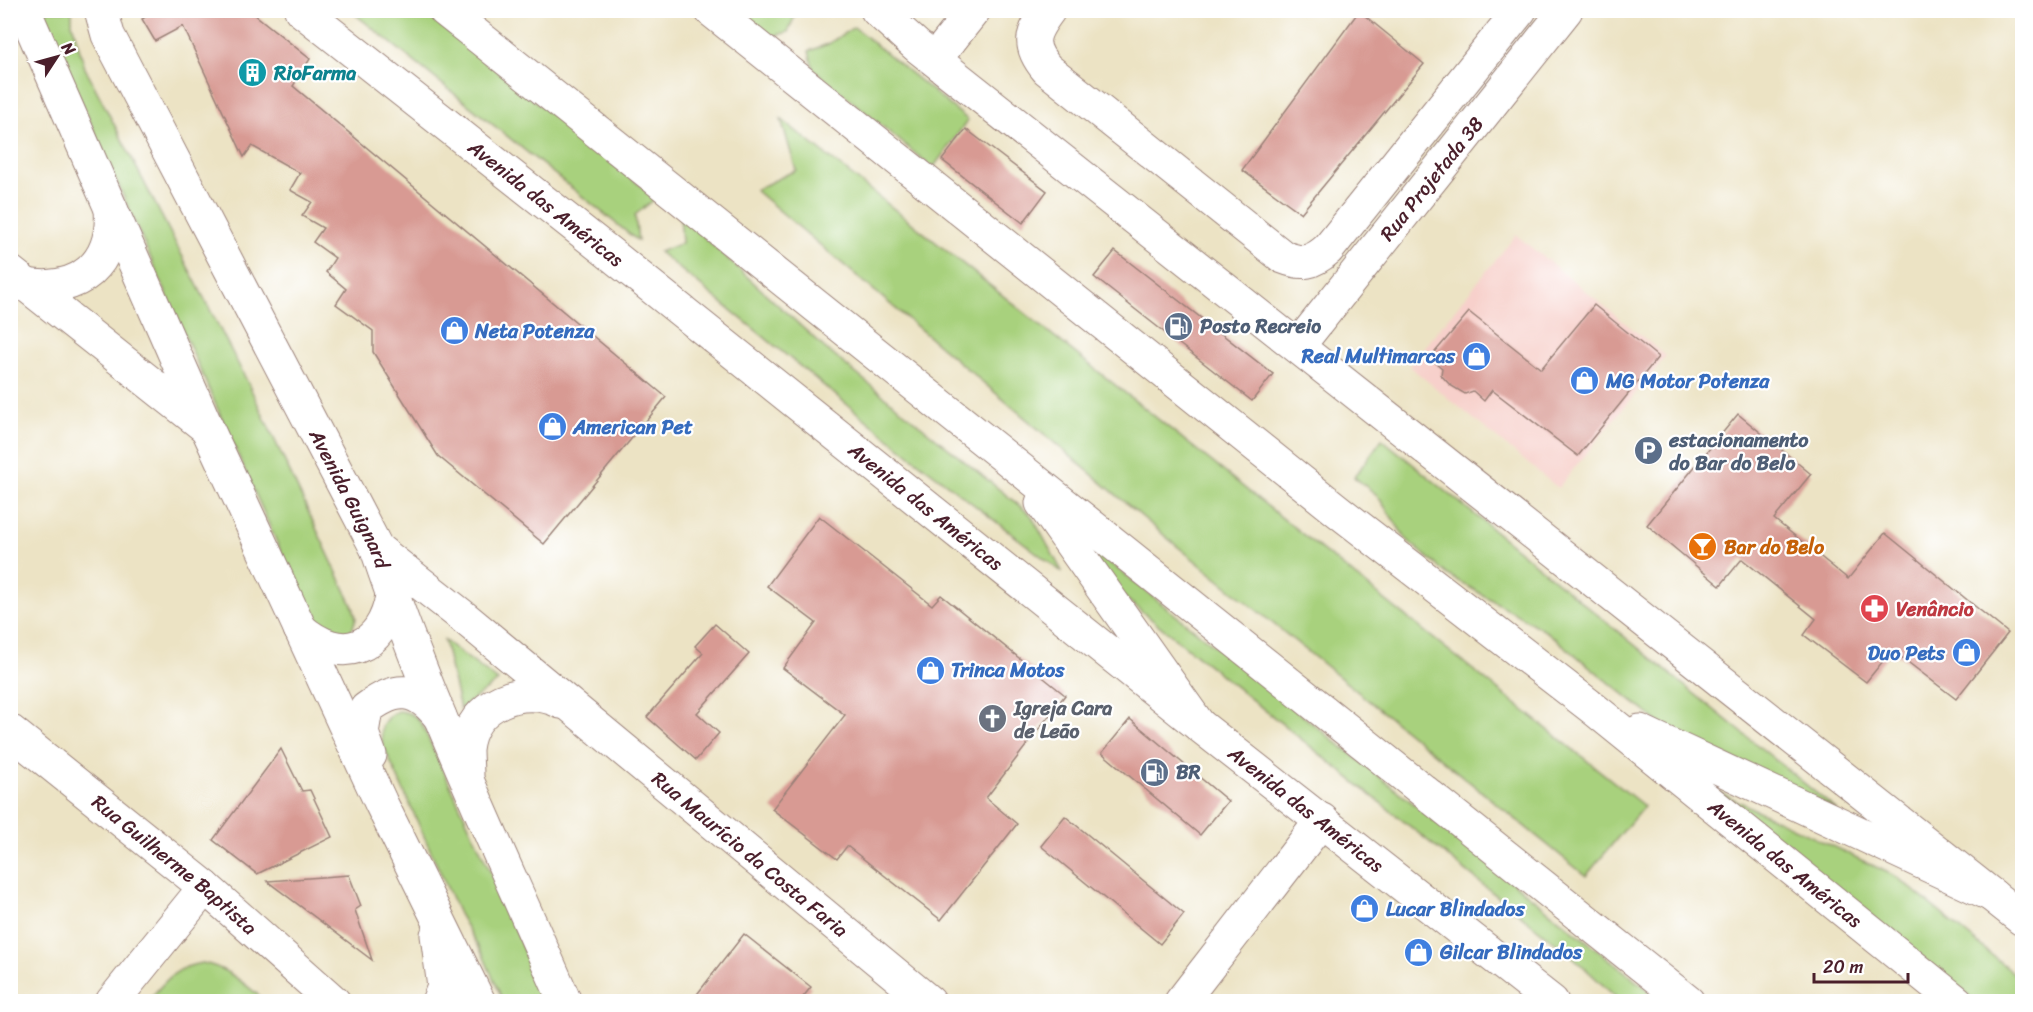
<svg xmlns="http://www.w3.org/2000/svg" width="2033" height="1012" font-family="Sriracha,sans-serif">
<rect width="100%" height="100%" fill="#fff"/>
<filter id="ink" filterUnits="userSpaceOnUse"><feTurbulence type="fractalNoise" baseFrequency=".0167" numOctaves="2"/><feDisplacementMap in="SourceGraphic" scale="12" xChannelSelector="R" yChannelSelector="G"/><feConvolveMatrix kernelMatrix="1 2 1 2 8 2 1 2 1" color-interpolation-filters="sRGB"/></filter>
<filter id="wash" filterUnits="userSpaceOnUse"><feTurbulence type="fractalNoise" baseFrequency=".008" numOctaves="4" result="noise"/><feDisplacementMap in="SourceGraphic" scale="24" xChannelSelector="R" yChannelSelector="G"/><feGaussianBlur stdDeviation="1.35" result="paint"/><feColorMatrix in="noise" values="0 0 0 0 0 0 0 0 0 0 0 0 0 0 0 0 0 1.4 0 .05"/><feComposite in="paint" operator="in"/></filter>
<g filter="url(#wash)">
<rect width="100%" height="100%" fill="#ece3c4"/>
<path fill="#f7d0cb" d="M1516,235L1666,356L1558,488L1409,366Z"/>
<path fill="#a8d17d" stroke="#797854" stroke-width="1.5" d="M41,11H72V23L85,68L248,383L353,607L356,618L351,633L338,640L314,626Z
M351,11H423L656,198L635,215L638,241Z
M739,11H797L788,32L771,37Z
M854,27L968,120L933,168L813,69L809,51L828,44Z
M781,119L1644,806L1586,876L1172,542L755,190L796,170Z
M680,215L827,350L1031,515L1063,573L917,461L659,252L682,243Z
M1382,439L1837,810L1663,726L1547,632L1448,575L1406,539L1377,495L1354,477Z
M1080,539L1662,1001H1620L1573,957L1120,594Z
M444,640L498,681L460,709Z
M398,711C411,712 417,716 423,727L506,905L543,1001H503L483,955L459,914L383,745C379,727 382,719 398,711Z
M1710,788L1897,877L2022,980V1001H1976Z
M203,963C229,968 246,986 266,1001H148C165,981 176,966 203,963Z"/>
<g id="blocks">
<path fill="#d89a93" d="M157,10H249L310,59L293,86L666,397L544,544L438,456L373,352V331L336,304L346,289L326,272L335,258L313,242L323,228L302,216L312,202L290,190L300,173L252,146L244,157L183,26L155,41L142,19Z
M1359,11L1424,64L1301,213L1242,170Z
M966,129L1047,191L1023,223L942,160Z
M1115,251L1273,374L1252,401L1094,277Z
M1594,305L1658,357L1578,456L1492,390L1484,401L1473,391L1465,394L1450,385L1441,375L1442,368L1430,358L1469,312L1541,369Z
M1738,414L1811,474L1774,519L1848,579L1885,533L2008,633L1956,699L1892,650L1866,682L1804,635L1816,619L1742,559L1720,586L1647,525Z
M819,516L932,605L941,595L1065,695L986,798L1017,824L941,920L847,846L837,859L772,809L845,715L783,668L816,623L767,586Z
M715,624L749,654L697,713L719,733L696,760L647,717L703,653L695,646Z
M1130,719L1228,801L1200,835L1102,753Z
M281,749L302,791L310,790L332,837L257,874L213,840Z
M1065,816L1184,914L1160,944L1041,846Z
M349,875L361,906L355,910L372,960L267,881Z
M744,934L811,987L799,1002H691Z"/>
</g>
</g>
<g filter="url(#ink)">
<use href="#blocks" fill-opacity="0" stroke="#9b8178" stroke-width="1.5"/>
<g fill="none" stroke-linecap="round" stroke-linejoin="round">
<defs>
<g id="street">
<path d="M1049,10C1031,34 1027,45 1047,69L1283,257C1303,265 1312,263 1328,249L1520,10"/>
<path d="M10,272L207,428"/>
<path id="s1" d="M1298,346L1566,10"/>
<path id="s2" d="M377,549L461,615L929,1002"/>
<path id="s3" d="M10,731L205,887L334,1002"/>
<path d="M467,777C467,768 466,758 466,749C471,703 523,683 561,702"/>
<path d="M112,1002L205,887"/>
<path d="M1181,1002L1322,820"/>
</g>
<g id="secondary">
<path d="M24,10L207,428L381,803L479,1002"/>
<path id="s4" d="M101,10L108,35L377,549C428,704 500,852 565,1002"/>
<path id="s5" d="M301,10L613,256L1199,725L1552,1002"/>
<path d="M877,10L917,46L2022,919"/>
<path d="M935,59L974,10"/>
<path d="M26,285C79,294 115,264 111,209"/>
<path d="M300,629C341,665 383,650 392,596"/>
<path d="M370,755L362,733L366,709C396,686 416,686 440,717"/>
<path d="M437,935L444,987L438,1002"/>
</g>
<g id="highway">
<path d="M445,10L1688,1002"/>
<path id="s6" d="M711,10L1338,511L1594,709L1957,1002"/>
<path d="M1042,503L1199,725"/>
<path d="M1640,731L1992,895"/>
</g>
</defs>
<use href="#street" stroke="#9b8178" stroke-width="35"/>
<use href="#secondary" stroke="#9b8178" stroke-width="35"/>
<use href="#highway" stroke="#9b8178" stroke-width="35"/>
<use href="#street" stroke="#fff" stroke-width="33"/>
<use href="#secondary" stroke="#fff" stroke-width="33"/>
<use href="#highway" stroke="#fff" stroke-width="33"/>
</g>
</g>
<defs>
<symbol id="building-disc" viewBox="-11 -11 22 22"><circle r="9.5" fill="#0f9aa8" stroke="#fff"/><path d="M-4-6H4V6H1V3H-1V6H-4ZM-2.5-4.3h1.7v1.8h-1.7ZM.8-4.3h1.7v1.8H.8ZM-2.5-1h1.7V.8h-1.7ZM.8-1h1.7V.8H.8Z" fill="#fff"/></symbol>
<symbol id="fuel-disc" viewBox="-11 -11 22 22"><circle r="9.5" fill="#5c6f8a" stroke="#fff"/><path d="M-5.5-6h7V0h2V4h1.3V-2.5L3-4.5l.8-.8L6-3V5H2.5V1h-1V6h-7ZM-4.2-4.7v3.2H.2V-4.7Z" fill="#fff"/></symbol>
<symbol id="shop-disc" viewBox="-11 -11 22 22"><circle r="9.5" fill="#3f7fe0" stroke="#fff"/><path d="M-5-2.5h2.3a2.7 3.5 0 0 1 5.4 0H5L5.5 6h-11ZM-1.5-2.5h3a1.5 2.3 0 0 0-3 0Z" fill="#fff"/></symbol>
<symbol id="parking-disc" viewBox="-11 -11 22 22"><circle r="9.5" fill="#5c6f8a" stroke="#fff"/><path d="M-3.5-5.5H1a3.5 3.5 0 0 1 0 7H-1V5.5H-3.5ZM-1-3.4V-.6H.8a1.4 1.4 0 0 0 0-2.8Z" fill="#fff"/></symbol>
<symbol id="bar-disc" viewBox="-11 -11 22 22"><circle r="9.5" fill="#e8710a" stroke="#fff"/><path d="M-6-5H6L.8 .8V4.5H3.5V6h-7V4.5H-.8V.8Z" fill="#fff"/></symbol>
<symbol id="pharmacy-disc" viewBox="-11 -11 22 22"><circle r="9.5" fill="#e0444e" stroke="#fff"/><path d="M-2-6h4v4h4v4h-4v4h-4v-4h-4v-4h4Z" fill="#fff"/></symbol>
<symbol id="church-disc" viewBox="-11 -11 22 22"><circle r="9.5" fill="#6b7280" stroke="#fff"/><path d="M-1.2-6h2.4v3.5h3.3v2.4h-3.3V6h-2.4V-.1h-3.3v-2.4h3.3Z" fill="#fff"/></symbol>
</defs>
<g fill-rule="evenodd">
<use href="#building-disc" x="236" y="56" width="33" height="33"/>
<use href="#fuel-disc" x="1162" y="310" width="33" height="33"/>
<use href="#shop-disc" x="438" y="314" width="33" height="33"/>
<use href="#shop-disc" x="1460" y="340" width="33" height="33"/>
<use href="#shop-disc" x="1568" y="364" width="33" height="33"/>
<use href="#shop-disc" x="536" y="410" width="33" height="33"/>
<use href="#parking-disc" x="1632" y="434" width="33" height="33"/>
<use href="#bar-disc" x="1686" y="530" width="33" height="33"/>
<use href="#pharmacy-disc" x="1858" y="592" width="33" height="33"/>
<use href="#shop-disc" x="1950" y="636" width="33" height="33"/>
<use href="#shop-disc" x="914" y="654" width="33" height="33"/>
<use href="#church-disc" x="976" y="702" width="33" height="33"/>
<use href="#fuel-disc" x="1138" y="756" width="33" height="33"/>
<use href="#shop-disc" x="1348" y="892" width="33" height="33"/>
<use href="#shop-disc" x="1402" y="936" width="33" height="33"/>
</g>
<g text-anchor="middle" stroke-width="4.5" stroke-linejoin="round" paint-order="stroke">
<g font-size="20" font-weight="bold" fill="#0d838f" stroke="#fff" text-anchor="start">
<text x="274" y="80">RioFarma</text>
</g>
<g font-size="20" fill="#4a1f2b" stroke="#fff">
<text dy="7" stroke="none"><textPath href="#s1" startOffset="214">Rua Projetada 38</textPath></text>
<text dy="7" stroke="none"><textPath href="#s5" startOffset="312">Avenida das Américas</textPath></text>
<text dy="7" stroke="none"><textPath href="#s4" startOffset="549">Avenida Guignard</textPath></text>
<text dy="7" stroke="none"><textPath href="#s5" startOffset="798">Avenida das Américas</textPath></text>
<text dy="7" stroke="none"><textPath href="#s5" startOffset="1284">Avenida das Américas</textPath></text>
<text dy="7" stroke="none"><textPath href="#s2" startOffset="482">Rua Maurício da Costa Faria</textPath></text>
<text dy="7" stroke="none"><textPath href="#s6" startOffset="1372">Avenida das Américas</textPath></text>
<text dy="7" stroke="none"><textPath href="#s3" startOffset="212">Rua Guilherme Baptista</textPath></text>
</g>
<g font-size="20" font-weight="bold" fill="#4e5e75" stroke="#fff" text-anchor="start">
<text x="1200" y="333">Posto Recreio</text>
<text x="1669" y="447">estacionamento<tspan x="1669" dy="23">do Bar do Belo</tspan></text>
<text x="1176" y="779">BR</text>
</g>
<g font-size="20" font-weight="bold" fill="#366cbe" stroke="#fff" text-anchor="start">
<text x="475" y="338">Neta Potenza</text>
<text x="1455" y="363" text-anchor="end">Real Multimarcas</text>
<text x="1606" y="388">MG Motor Potenza</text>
<text x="573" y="434">American Pet</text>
<text x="1945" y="660" text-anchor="end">Duo Pets</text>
<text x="951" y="677">Trinca Motos</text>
<text x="1386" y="916">Lucar Blindados</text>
<text x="1440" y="959">Gilcar Blindados</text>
</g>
<g font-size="20" font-weight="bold" fill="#c56008" stroke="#fff" text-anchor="start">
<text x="1724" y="554">Bar do Belo</text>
</g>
<g font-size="20" font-weight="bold" fill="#be3a42" stroke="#fff" text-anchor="start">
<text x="1896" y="616">Venâncio</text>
</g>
<g font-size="20" font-weight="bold" fill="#5b616d" stroke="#fff" text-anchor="start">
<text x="1014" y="715">Igreja Cara<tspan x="1014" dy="23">de Leão</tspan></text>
</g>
</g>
<rect width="2033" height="1012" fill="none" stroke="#fff" stroke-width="36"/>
<g transform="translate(57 57) rotate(54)" stroke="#ffffff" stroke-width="4.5" paint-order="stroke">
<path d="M0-4.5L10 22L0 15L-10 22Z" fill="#4a1f2b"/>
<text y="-9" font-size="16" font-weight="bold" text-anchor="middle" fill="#4a1f2b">N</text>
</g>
<path d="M1814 973v9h94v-9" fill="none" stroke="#4a1f2b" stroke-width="3"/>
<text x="1823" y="973" font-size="18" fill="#4a1f2b" stroke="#ffffff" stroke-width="4.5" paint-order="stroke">20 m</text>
</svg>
